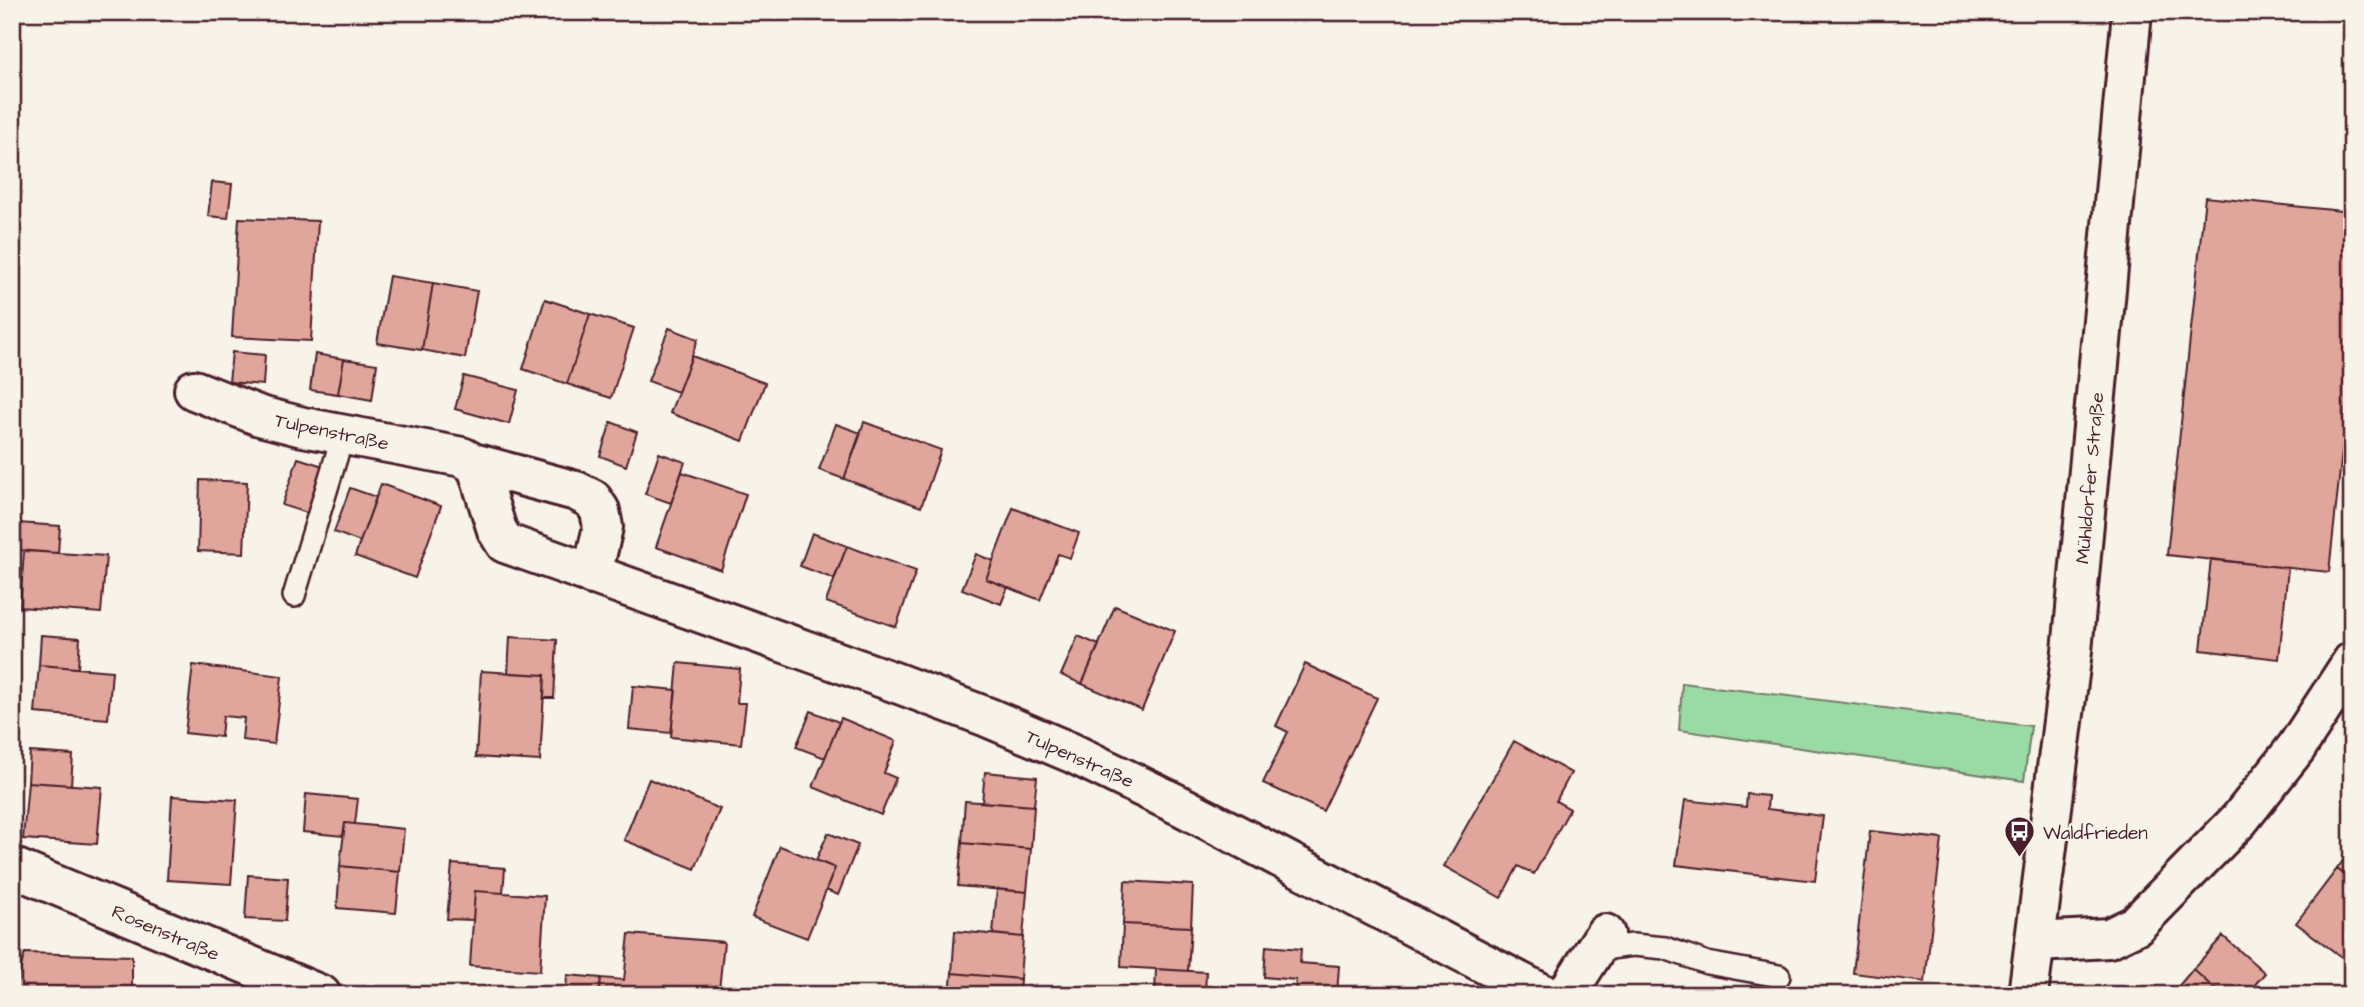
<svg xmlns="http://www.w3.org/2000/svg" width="2364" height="1007" font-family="'Architects Daughter',sans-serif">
<rect width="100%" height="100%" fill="#f7f3e8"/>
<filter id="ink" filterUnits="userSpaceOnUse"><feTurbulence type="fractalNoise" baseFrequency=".0143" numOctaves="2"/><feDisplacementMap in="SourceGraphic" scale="14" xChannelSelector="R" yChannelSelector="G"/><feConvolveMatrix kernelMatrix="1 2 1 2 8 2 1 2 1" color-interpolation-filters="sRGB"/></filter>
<g filter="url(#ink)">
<path fill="#9adaa4" stroke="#727c68" stroke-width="2" d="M1682,683L2031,726L2024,781L1679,730Z"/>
<path fill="#e0a69b" stroke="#4a1f2b" stroke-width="2" d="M212,182L232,184L228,218L208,216Z
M2205,197L2352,212V359L2329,572L2167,555Z
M239,218L318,221L311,341L232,337Z
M389,276L433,283L422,350L377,343Z
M433,283L477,291L465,358L422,350Z
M545,299L590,314L567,384L523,369Z
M590,314L634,328L611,398L567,384Z
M669,328L698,339L678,392L648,381Z
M232,352L265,355L263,385L229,382Z
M315,354L344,359L338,394L310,390Z
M692,356L765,383L743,441L670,413Z
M344,359L377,364L372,400L338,394Z
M464,376L518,390L509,424L455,409Z
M611,422L637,432L626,466L600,456Z
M864,422L941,450L921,507L844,479Z
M836,424L861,433L844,479L819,470Z
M659,453L685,462L671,503L645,494Z
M298,458L326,467L310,514L282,505Z
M682,472L746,494L721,570L656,547Z
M200,480L247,482L244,553L198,551Z
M381,484L441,506L415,578L355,556Z
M350,488L376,497L360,542L334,532Z
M1013,508L1079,533L1070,558L1058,554L1040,600L986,579Z
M18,523L60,526L58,553L16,550Z
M812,533L847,546L834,579L800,566Z
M847,546L916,571L896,627L826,602Z
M24,551L106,556L101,613L20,607Z
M976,554L993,561L986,579L1008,587L1001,604L962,589Z
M2211,559L2288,568L2279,659L2201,650Z
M1115,606L1175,631L1142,710L1082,684Z
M41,635L80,638L78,668L39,665Z
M1078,636L1099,645L1082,684L1061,675Z
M510,637L557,640L554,698H544L545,675L508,673Z
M678,663L740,669L737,703H746L741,744L671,737Z
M1305,664L1377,698L1323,811L1263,783L1288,732L1276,726Z
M39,665L112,671L108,719L35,713Z
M193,665L282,676L274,744L242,740L244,718L223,716L221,737L185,733Z
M481,671L545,675L540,761L476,757Z
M633,686L676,690L671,733L629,729Z
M811,711L839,722L825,758L796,747Z
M841,718L896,741L884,773L896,778L881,815L813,787Z
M1514,741L1571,773L1556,801L1570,809L1534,874L1518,866L1501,898L1444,866Z
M30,752L73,755L71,785L28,782Z
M985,772L1037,777L1034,806L982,802Z
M649,779L720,809L695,869L624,840Z
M28,782L102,787L97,844L23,839Z
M306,794L358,799L355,824L345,823L343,836L303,832Z
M1747,794L1768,796L1767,809L1823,816L1815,881L1676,865L1685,800L1746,807Z
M172,796L237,800L231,884L167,880Z
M965,801L1034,806L1031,849L962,843Z
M345,823L404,829L400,872L340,866Z
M1870,831L1942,839L1925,982L1853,973Z
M828,833L858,845L838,895L826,890L835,868L816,860Z
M962,843L1031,849L1027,892L958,886Z
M780,846L835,868L807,938L752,917Z
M2352,848V880L2337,869Z
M452,864L505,868L503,893L475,891L473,920L447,919Z
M340,866L400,872L396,913L337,908Z
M2337,869L2352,880V965L2296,923Z
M248,875L288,878L285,921L245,919Z
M1125,881L1193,885L1191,927L1123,924Z
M997,889L1027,892L1023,937L993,934Z
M475,891L545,896L540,971L470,966Z
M1123,924L1191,927L1188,971L1121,967Z
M955,931L1023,937L1020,979L952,973Z
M629,934L724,942L719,990L671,987L670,995H599L601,978L624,980Z
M2223,936L2265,973L2246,995H2221L2193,969Z
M1266,946L1301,949L1300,963L1339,966L1337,995H1295L1296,980L1264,977Z
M25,953L132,956V995H12Z
M1156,969L1206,972L1205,995H1155Z
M2193,969L2221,995H2171Z
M952,973L1020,979L1019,995H950Z
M567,975L601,978L599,995H566Z"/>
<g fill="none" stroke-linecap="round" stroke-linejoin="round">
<defs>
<path id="service" d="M294,596L343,435
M1595,950L1633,945L1665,948L1707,963L1779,976"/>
<path id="minor" d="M194,390L260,416L303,427L462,457L473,463L478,470L497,530L505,543L894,682L987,717L1072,753L1181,806L1545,995
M473,463L576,491L592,499L600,511L603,527L592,575
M12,867L321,995
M2037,942L2109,938L2136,925L2239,820L2296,748L2352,662
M1566,995L1605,934"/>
<path id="tertiary" d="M2028,995L2072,651L2132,12"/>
</defs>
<use href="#service" stroke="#4a1f2b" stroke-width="26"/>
<use href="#minor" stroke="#4a1f2b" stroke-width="44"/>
<use href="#tertiary" stroke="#4a1f2b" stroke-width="44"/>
<use href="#service" stroke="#f7f3e8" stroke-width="21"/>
<use href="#minor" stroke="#f7f3e8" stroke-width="38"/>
<use href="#tertiary" stroke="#f7f3e8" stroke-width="38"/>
</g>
</g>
<defs>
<symbol id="bus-pin" viewBox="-11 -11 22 30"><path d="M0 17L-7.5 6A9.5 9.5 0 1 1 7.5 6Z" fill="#4a1f2b" stroke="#f7f3e8"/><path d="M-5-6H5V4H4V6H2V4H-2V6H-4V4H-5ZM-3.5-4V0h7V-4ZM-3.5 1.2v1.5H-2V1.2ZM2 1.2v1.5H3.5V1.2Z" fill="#fff"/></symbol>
</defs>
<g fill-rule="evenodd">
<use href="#bus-pin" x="2002" y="814" width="35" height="47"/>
</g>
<g text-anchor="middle" stroke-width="5" stroke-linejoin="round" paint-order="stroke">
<g font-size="19" fill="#4a1f2b" stroke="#f7f3e8">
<text transform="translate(332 431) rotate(12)" y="7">Tulpenstraße</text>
<text transform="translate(2089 478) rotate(-85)" y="7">Mühldorfer Straße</text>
<text transform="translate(1080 758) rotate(24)" y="7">Tulpenstraße</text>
<text transform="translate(166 932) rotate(23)" y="7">Rosenstraße</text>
</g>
<g font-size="19" fill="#4a1f2b" stroke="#f7f3e8" text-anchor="start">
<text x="2043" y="839">Waldfrieden</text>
</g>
</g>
<rect width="2364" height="1007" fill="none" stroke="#f7f3e8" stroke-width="42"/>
<rect x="21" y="21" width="2322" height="965" fill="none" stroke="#4a1f2b" stroke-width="2.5" filter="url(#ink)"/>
</svg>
